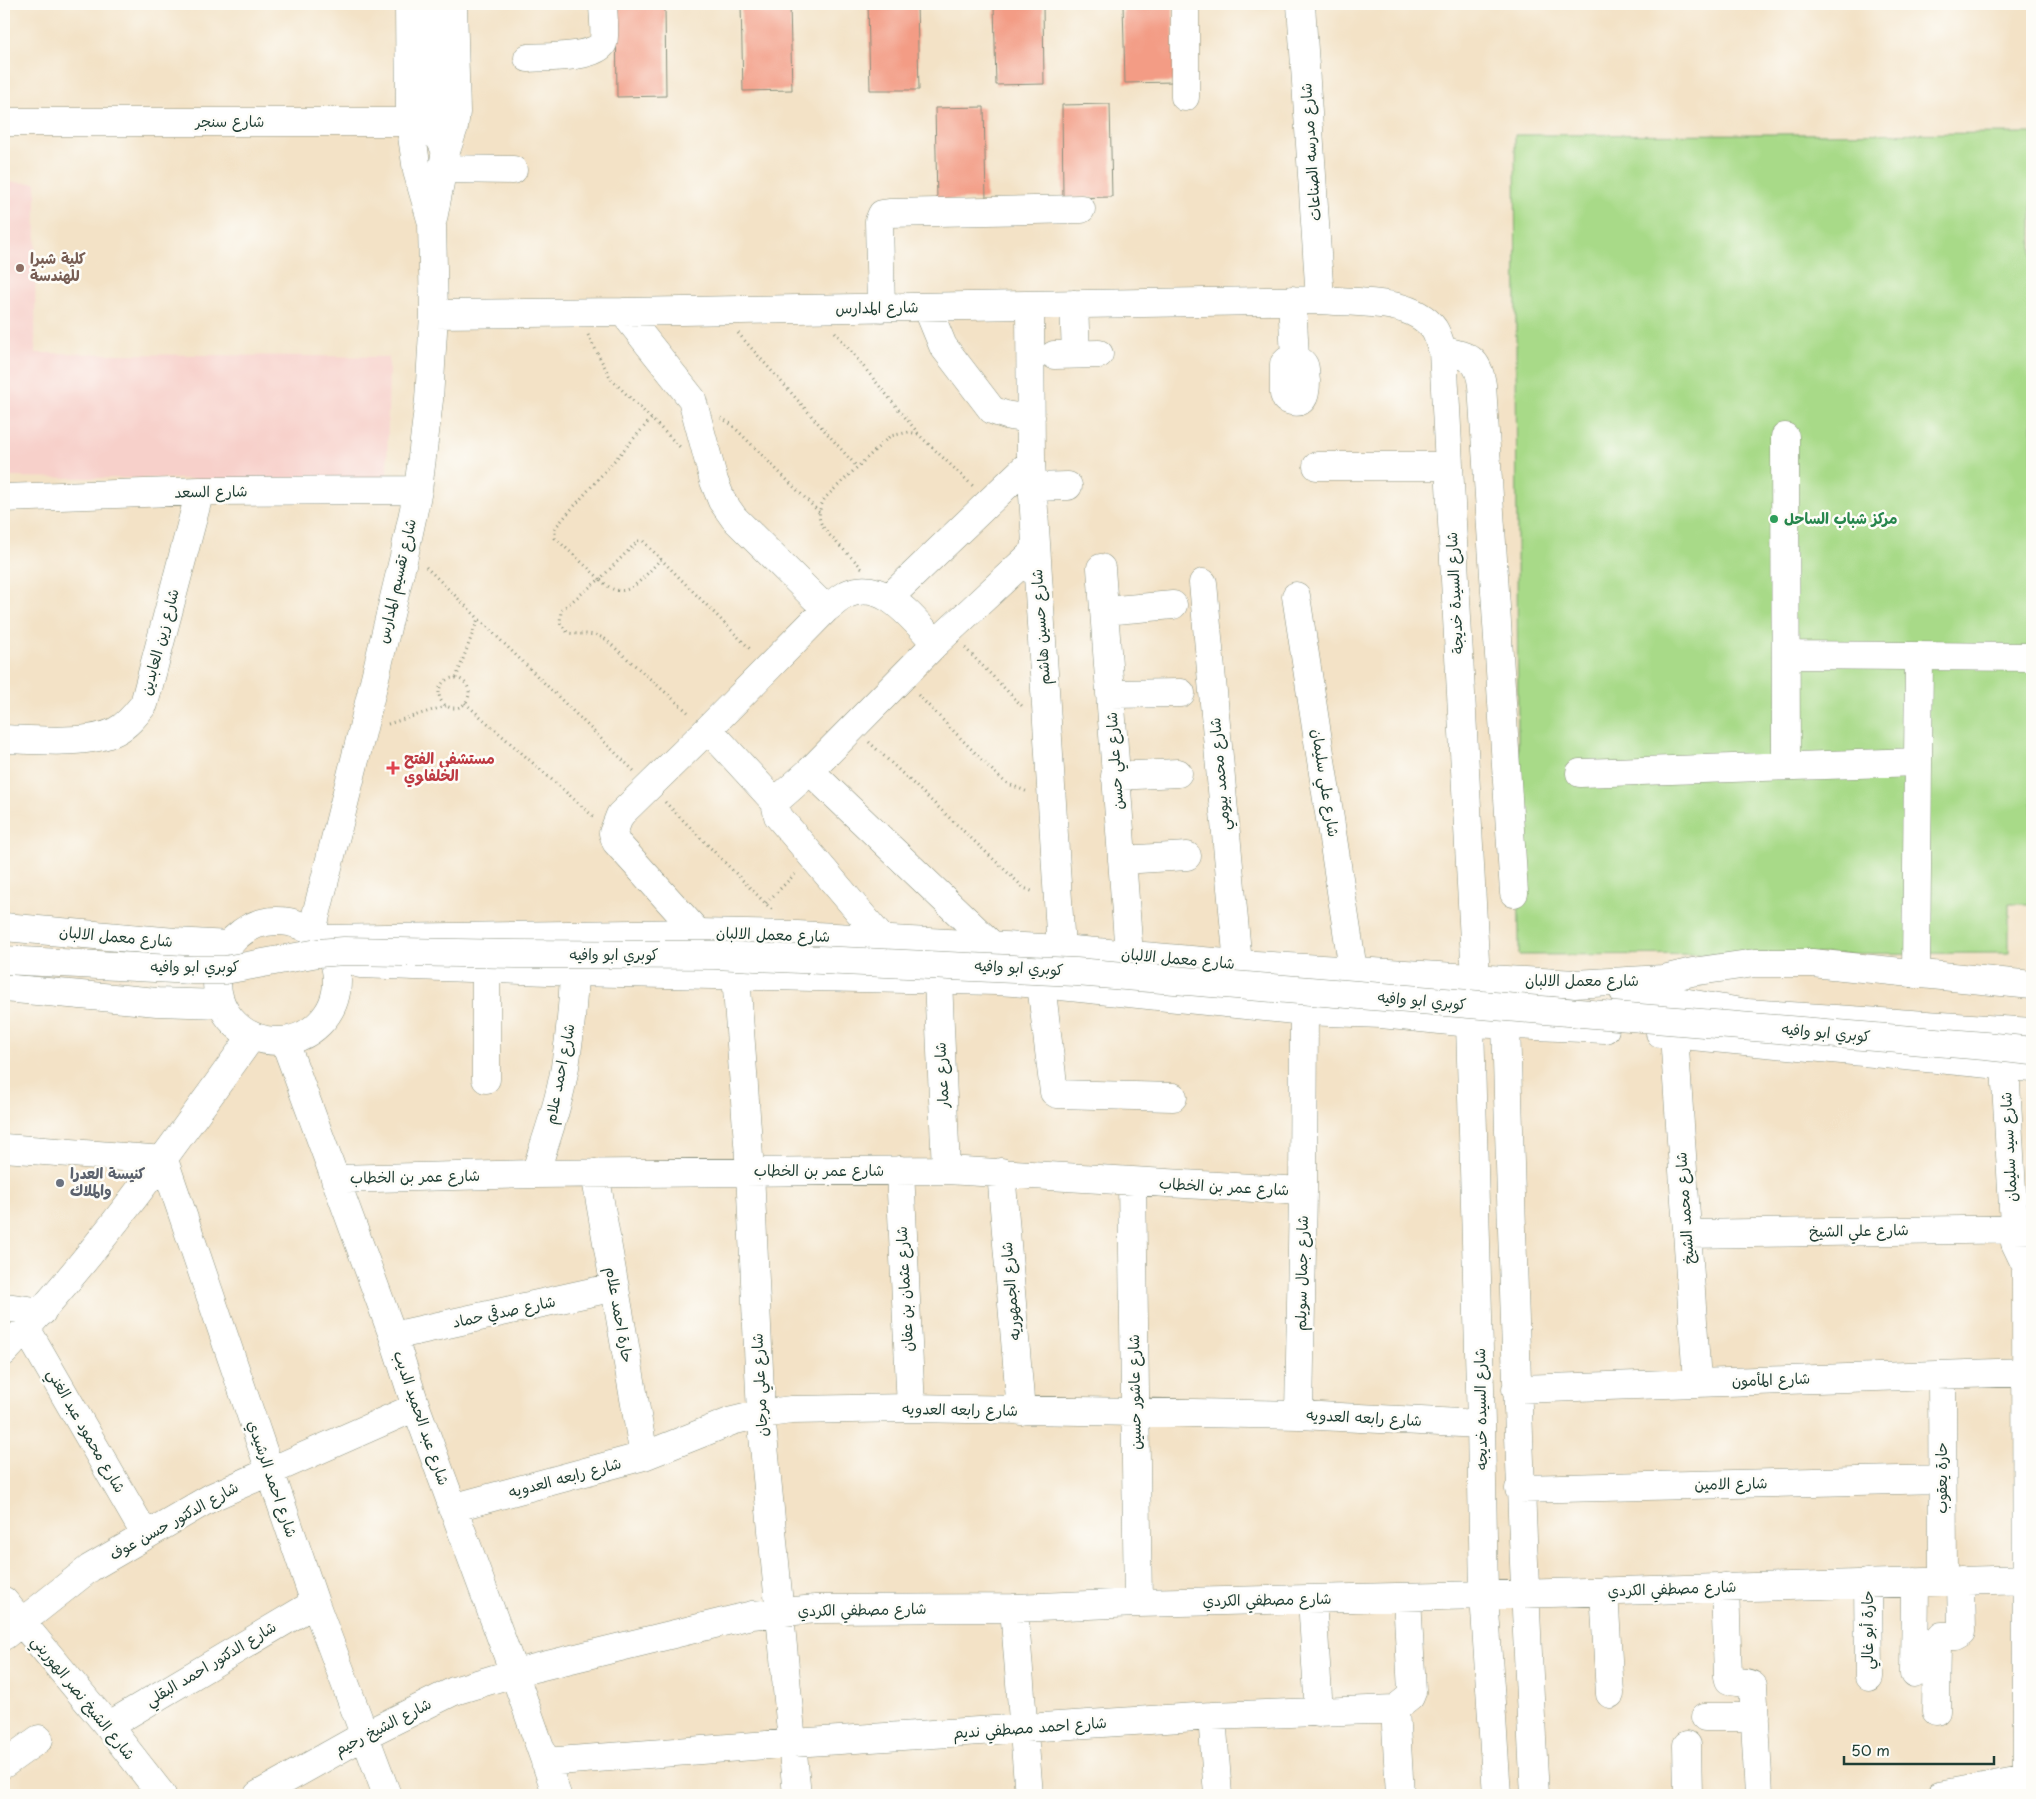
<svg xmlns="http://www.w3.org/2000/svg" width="2036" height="1799" font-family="'Playpen Sans','Playpen Sans Arabic',sans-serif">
<rect width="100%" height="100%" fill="#fdfcf7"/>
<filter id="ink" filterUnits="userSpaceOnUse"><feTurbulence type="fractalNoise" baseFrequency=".02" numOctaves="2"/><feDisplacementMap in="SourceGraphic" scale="10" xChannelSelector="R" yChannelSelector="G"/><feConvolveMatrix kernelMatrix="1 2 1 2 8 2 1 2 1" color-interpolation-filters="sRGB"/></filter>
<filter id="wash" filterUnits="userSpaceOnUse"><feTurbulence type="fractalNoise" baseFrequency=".0096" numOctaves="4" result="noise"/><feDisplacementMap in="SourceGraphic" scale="20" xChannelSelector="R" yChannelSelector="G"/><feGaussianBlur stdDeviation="1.12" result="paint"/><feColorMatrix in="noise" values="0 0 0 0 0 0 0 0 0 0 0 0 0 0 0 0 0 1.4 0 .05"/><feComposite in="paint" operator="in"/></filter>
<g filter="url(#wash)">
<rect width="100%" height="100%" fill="#f3e2c6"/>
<path fill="#f7d0ca" d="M4,182L36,183L35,353L389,357L387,481L4,477Z"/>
<path fill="#a8da88" stroke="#648c5e" d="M2032,133V904H2009V953L1519,955L1515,135Z"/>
<g id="blocks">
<path fill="#f39c85" d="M616,4H665L666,96L617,97Z
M741,4H790L792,90L743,91Z
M868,4H917L919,90H870Z
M994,4H1043L1044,84L996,85Z
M1123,4H1173L1174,82L1125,83Z
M1110,104L1112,197L1063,198L1062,105Z
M984,107L986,199L937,200L935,108Z"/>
</g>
</g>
<g filter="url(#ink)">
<use href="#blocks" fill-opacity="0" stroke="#89907d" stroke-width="1"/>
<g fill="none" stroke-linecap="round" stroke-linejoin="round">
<defs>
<path id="minor" d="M1185,4V97
M1301,4L1320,300
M528,58C543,57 596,58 603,43C606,35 603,13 603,4
M4,122H410L424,133
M442,169L513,170
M433,219L446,151L454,127L456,112L453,4
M1292,300L1295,358
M1074,304L1076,354
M1030,305L1031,462L1061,949
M927,307L943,346L992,410C1006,416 1016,418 1031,417
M881,308L879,221L882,214L889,213L1081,209
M623,312L692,399L714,481L722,501L734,518L826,609
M434,314L623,312L1320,300C1355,303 1412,298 1434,329C1438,335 1440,344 1443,351L1476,979
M1443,351C1468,356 1478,357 1482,385L1514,893
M1054,355L1099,354
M1295,358C1298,360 1302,361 1304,365C1306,369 1305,376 1306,381C1306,396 1304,407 1286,399L1284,394V364L1288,360Z
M1785,437L1786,766
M1317,466H1449
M1032,487L1068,486
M4,498L200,491L418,490
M1101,568L1129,955
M1203,583L1238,964
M1296,596L1353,970
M890,597L1031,462
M1104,611L1173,605
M1786,655L2032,657
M1110,694L1181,693
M708,729L775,802L778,816L883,940
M4,739C34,740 90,745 116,731C128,725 136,714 144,704L200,491
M810,771L992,945
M1580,773L1918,762
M1115,776L1178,773
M775,802L810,771L936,643L1036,550
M1122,860L1187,856
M312,931L362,732L404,556L418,490L429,400L434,314L432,223L417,171L410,122L409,4
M698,933L616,842L613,833L620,815L708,729L826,609C832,605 838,599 845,595C883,576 912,619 936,643
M736,974L750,1171L761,1414L797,1795
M1916,974L1919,656
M938,979L946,1170
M1041,984L1054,1092L1057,1094L1173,1097
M1470,1023L1481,1424L1484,1595L1497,1795
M1506,1023C1513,1281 1521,1538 1535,1795
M1674,1034L1697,1382
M285,1042L393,1336L416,1407L514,1673L557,1795
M2005,1066L2015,1243L2026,1266L2027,1795
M486,1079V969
M4,1148L164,1160L315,1603L387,1795
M900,1170L911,1408
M1001,1172L1021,1411
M595,1173L644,1456
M535,1174C546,1139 559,1104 565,1067C570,1036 573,1004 574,972
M335,1179L535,1174L946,1170L1303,1191
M1132,1182L1138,1603
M1687,1234L2031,1229
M4,1307L42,1312
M26,1328L145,1534
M393,1336L615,1287
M4,1352C96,1255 174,1145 252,1036
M1942,1375L1943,1581
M1516,1389L2027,1372
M1299,1415L1303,1191L1304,1011
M1519,1489L1942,1479
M452,1508L644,1456L732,1421L761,1414L791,1410L911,1408L1299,1415L1481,1424
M1868,1583L1869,1677
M1725,1587L1728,1676L1729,1680C1736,1684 1746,1680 1753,1686L1759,1795
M1604,1591L1610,1694
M1312,1599L1319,1713
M4,1601L108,1726L162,1795
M1014,1608L1029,1795
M4,1636L90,1568L212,1497L416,1407
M1914,1674L1915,1582
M1395,1709L1400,1795
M1936,1711L1937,1642L1942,1636H1955L1962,1632L1961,1580
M1212,1716L1218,1795
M1705,1717H1755
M108,1726L315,1603
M1687,1745L1688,1795
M545,1762L793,1743L1212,1716L1395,1709L1410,1697L1412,1692L1407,1597
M4,1764L39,1739
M258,1795L365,1735L454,1691L514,1673L752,1615L816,1609L1014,1608L1138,1603L1484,1595L2027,1579
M1940,1795L2032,1778"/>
<path id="major" d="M217 981a60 60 0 1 1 120 0a60 60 0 1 1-120 0Z
M4,927L175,942L229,945
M320,939L698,933L797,935L1061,949L1238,964L1575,984L1663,979L1692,972L1755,963H1812L2032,985
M360,964L574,972L997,981L1041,984L1304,1011L1381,1014L1470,1023L1605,1029
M4,988L157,1002L221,1004
M1624,992L1747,1013L2032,1032
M1660,1033L2032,1068"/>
<path id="highway" d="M429,4V38L433,125L446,151"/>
</defs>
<use href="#minor" stroke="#89907d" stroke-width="29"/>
<use href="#major" stroke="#89907d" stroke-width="29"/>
<use href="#highway" stroke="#89907d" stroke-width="29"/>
<path stroke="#89907d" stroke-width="3" stroke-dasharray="1 4" stroke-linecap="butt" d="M835,332L918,433
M738,333L857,467
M588,335L611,379L680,447
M721,418L731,424L819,512
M651,419L555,528V538L600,579L638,541H643L752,651
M661,559C642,578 625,607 600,579L561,610L560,623L568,633C581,635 593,632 605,639L690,714
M426,567L634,771
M862,568C852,557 824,533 820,521C818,512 821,505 825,498L890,436L909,432L918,434L973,486
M965,648L1022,706
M456,678L478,619
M439 693a15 15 0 1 1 30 0a15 15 0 1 1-30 0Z
M918,695L996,774L1006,783L1028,792
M465,703L594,817
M388,724L446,706
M869,742L1024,888L1034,892
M665,802L773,911
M766,903L797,872"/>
<use href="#minor" stroke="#fff" stroke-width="28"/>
<use href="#major" stroke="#fff" stroke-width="28"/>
<use href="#highway" stroke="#fff" stroke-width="28"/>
<defs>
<path id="major-bridge" d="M4,960L192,970H225L318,953L344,951L515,954L714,955L1076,972L1985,1046L2032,1051"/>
</defs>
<use href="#major-bridge" stroke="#89907d" stroke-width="29" stroke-linecap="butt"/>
<use href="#major-bridge" stroke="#fff" stroke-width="28"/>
</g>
</g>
<circle fill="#8d6e63" stroke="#fdfcf7" stroke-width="2" cx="20" cy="268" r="5"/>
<circle fill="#2e9e5b" stroke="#fdfcf7" stroke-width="2" cx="1774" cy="519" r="5"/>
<path fill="#e0444e" stroke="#fdfcf7" stroke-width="2" d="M390.5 760.5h5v5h5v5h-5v5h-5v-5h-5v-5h5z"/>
<circle fill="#6b7280" stroke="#fdfcf7" stroke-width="2" cx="60" cy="1183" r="5"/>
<g text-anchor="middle" stroke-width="5" stroke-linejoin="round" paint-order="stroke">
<g font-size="15" fill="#1f3d34" stroke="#fdfcf7">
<text x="230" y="127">شارع سنجر</text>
<text transform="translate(1311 152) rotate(-94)" y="5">شارع مدرسه الصناعات</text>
<text transform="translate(877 308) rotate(-1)" y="5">شارع المدارس</text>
<text transform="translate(211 492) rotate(-1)" y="5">شارع السعد</text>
<text transform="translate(397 581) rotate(-77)" y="5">شارع تقسيم المدارس</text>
<text transform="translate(1455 593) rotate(-93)" y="5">شارع السيدة خديجة</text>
<text transform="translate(1041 627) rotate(-94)" y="5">شارع حسين هاشم</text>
<text transform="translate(160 642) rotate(-75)" y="5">شارع زين العابدين</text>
<text transform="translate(1115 761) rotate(-94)" y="5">شارع علي حسن</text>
<text transform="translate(1220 774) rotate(-95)" y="5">شارع محمد بيومي</text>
<text transform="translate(1325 783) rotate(81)" y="5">شارع علي سليمان</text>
<text transform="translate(773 935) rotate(2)" y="5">شارع معمل الالبان</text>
<text transform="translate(116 937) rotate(5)" y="5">شارع معمل الالبان</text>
<text x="614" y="960">كوبري ابو وافيه</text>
<text transform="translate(1178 959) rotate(5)" y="5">شارع معمل الالبان</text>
<text x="195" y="972">كوبري ابو وافيه</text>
<text transform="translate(1019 968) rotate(3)" y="5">كوبري ابو وافيه</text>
<text x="1582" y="986">شارع معمل الالبان</text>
<text transform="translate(1422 1001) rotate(5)" y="5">كوبري ابو وافيه</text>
<text transform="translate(1826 1033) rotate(5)" y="5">كوبري ابو وافيه</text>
<text transform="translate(560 1074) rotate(-79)" y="5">شارع احمد علام</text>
<text transform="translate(942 1075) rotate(-93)" y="5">شارع عمار</text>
<text transform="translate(2009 1147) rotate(-93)" y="5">شارع سيد سليمان</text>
<text x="819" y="1176">شارع عمر بن الخطاب</text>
<text transform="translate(415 1177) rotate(-1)" y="5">شارع عمر بن الخطاب</text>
<text transform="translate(1224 1187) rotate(3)" y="5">شارع عمر بن الخطاب</text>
<text transform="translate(1685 1208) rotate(-94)" y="5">شارع محمد الشيخ</text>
<text transform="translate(1859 1231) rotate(-1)" y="5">شارع علي الشيخ</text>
<text transform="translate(1302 1273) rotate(-89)" y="5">شارع جمال سويلم</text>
<text transform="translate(905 1289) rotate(-93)" y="5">شارع عثمان بن عفان</text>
<text transform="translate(1011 1291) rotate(-95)" y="5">شارع الجمهوريه</text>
<text transform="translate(504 1312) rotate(-12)" y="5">شارع صدقي حماد</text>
<text transform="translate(619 1315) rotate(80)" y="5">حارة احمد علام</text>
<text transform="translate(1771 1380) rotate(-2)" y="5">شارع المأمون</text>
<text transform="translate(760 1385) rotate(-93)" y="5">شارع علي مرجان</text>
<text transform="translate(1135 1392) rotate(-91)" y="5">شارع عاشور حسين</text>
<text transform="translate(1481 1409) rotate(-91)" y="5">شارع السيده خديجه</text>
<text transform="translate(960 1410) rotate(1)" y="5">شارع رابعه العدويه</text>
<text transform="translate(421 1418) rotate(71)" y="5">شارع عبد الحميد الديب</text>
<text transform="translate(1364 1418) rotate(3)" y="5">شارع رابعه العدويه</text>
<text transform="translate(86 1431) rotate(60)" y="5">شارع محمود عبد الغني</text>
<text transform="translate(565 1478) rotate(-15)" y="5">شارع رابعه العدويه</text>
<text transform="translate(1942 1478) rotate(-90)" y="5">حارة يعقوب</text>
<text transform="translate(272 1479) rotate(71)" y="5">شارع احمد الرشيدي</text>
<text transform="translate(1731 1484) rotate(-1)" y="5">شارع الامين</text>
<text transform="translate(174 1521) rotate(-29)" y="5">شارع الدكتور حسن عوف</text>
<text transform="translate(1672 1589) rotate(-2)" y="5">شارع مصطفي الكردي</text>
<text transform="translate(1267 1600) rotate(-1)" y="5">شارع مصطفي الكردي</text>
<text transform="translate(862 1610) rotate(-1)" y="5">شارع مصطفي الكردي</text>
<text transform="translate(1868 1630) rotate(-90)" y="5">حارة أبو غالي</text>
<text transform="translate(211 1664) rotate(-31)" y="5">شارع الدكتور احمد البقلي</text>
<text transform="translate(83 1698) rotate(51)" y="5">شارع الشيخ نصر الهوريني</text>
<text transform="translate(383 1727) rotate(-27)" y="5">شارع الشيخ رحيم</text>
<text transform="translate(1030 1728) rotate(-4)" y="5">شارع احمد مصطفي نديم</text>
</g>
<g font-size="15" font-weight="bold" fill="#785e54" stroke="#fdfcf7" text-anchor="start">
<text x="30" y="264">كلية شبرا<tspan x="30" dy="17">للهندسة</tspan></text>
</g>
<g font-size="15" font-weight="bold" fill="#27864d" stroke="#fdfcf7" text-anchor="start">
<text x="1784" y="524">مركز شباب الساحل</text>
</g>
<g font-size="15" font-weight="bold" fill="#be3a42" stroke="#fdfcf7" text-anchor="start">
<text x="404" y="764">مستشفي الفتح<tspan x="404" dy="17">الخلفاوي</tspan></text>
</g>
<g font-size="15" font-weight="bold" fill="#5b616d" stroke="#fdfcf7" text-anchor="start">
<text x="70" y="1179">كنيسة العدرا<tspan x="70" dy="17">والملاك</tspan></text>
</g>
</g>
<rect width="2036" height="1799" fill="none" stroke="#fdfcf7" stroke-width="20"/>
<path d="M1844 1756v8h150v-8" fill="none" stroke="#1f3d34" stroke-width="2.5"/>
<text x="1851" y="1756" font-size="15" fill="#1f3d34" stroke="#fdfcf7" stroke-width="4" paint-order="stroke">50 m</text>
</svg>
